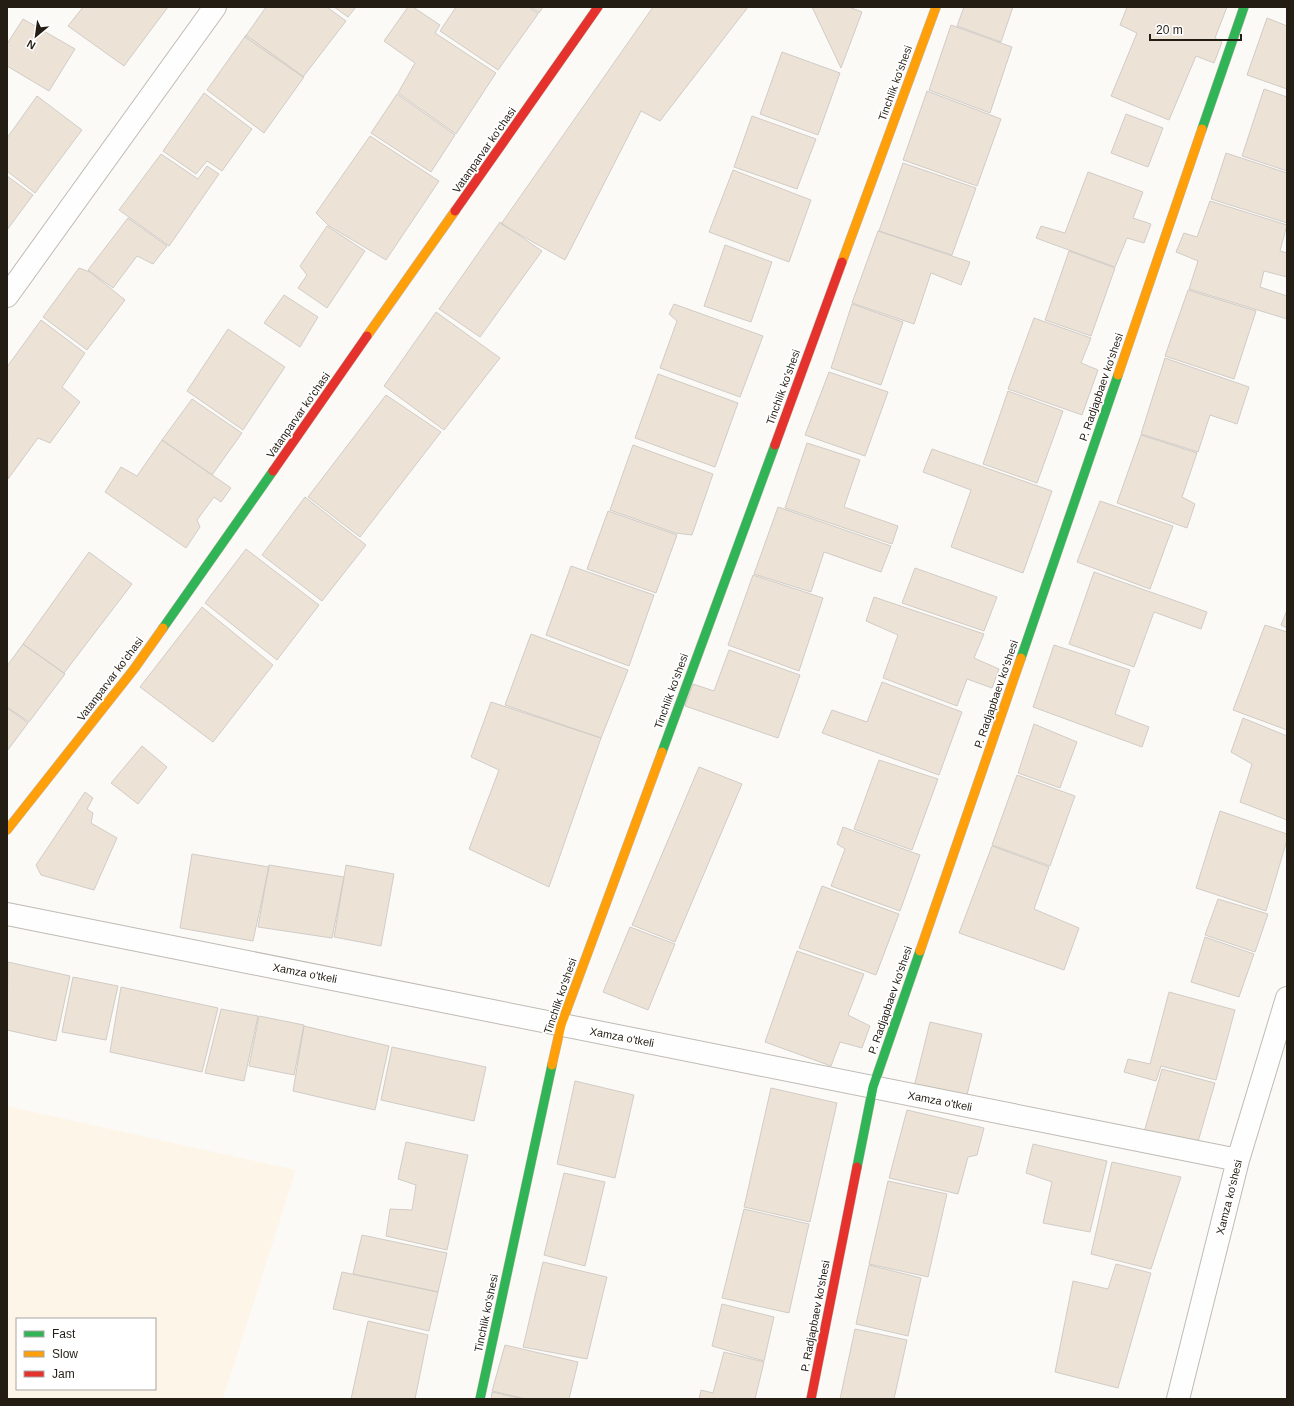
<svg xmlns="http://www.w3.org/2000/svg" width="1294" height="1406" font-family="Arial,sans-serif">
<rect width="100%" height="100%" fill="#fcfaf7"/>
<path fill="#fef5e9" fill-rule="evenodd" d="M7,1106L296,1170L223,1399H7ZM17,1319H155V1389H17Z"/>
<path fill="#ece2d5" stroke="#d1ccc7" d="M83,7H168L124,66L68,26Z
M266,7H327L346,21L303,77L245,37Z
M334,7H356L348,17Z
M408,7H413L440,25L435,33L496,73L456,134L398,93L415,63L384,41Z
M456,7H529L538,14L498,70L440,31Z
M531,7H543L539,13Z
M653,7H748L660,121L641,111L565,260L501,224Z
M812,7H849L862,12L841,68Z
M964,7H1013L1001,42L957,26Z
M1127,7H1227L1215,38L1222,42L1214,63L1196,56L1169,120L1111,96L1137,33L1120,25Z
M1267,18L1287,26V89L1247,75Z
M23,19L75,49L49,91L7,66V44Z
M951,25L1012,47L990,113L929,90Z
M246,35L304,77L264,133L207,90Z
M782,52L840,73L818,135L760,114Z
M1264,89L1287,97V171L1242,156Z
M927,91L1001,119L977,186L903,160Z
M204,93L252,129L222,171L207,161L196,174L163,151Z
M397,94L455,135L431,172L371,133Z
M37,96L82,130L35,193L7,171V138Z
M1126,114L1163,128L1148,167L1111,153Z
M752,116L816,139L797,189L734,167Z
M370,136L439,181L386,260L329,226L316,213Z
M1226,153L1287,173V223L1211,199Z
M161,154L198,179L207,166L219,174L169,246L119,210Z
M903,163L976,188L952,255L879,231Z
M733,170L811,200L789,262L709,232Z
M1088,172L1143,192L1133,218L1151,224L1144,243L1127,238L1115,267L1036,238L1041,226L1065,233Z
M7,176L33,195L7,230Z
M1210,201L1287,225L1280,251L1287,253V277L1264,271L1260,287L1287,296V319L1189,289L1198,261L1176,252L1184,233L1197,237Z
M128,218L167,246L153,264L137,256L113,288L88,270Z
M500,222L542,251L480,337L439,309Z
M327,226L365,251L327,308L298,288L307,275L300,266Z
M878,231L970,262L961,285L931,273L914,324L852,303Z
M725,245L772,262L751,322L704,306Z
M1069,251L1115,268L1091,336L1045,320Z
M79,268L90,272L125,300L87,350L43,317Z
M1188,290L1256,311L1234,379L1165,356Z
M284,295L318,317L300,347L264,323Z
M674,304L763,336L740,397L660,368L677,321L669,314Z
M852,304L903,322L881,385L831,368Z
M436,312L500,358L444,430L384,386Z
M1034,318L1091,338L1081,363L1098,370L1082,415L1008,389Z
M41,320L85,353L62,387L80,402L50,443L38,438L8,479L7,367Z
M228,329L285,367L243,430L187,391Z
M1165,358L1249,387L1237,424L1210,415L1198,452L1141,434Z
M829,372L888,392L865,456L805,435Z
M658,374L738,403L715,467L635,438Z
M1008,391L1063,411L1037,483L983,464Z
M386,395L441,432L360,537L308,497Z
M192,399L242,433L212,475L162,440Z
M1141,435L1197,453L1182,497L1195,504L1187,528L1117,503Z
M162,440L231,488L221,502L214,497L197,520L200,527L186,548L105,492L121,467L137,476Z
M807,443L860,460L844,507L898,526L892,544L785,508Z
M633,445L713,474L692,535L675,533L610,510Z
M932,449L1052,491L1023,573L951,547L971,490L923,472Z
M305,497L366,545L322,601L262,555Z
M1100,501L1173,526L1150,589L1077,562Z
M778,507L891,546L881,572L824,552L811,592L754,574Z
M608,511L677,535L656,593L587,569Z
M246,549L319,605L277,660L205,603Z
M89,552L132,584L64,673L23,644Z
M571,566L654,595L629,666L546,635Z
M915,568L997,597L984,631L902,603Z
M1094,572L1207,612L1201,629L1154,612L1134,667L1069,644Z
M753,575L823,598L799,671L728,645Z
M874,597L984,634L974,658L999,669L992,688L967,679L957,706L883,678L898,635L866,621Z
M202,607L273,665L213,742L140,687Z
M1287,610V628L1281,625Z
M1265,625L1287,632V730L1233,710Z
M531,634L628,670L601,738L505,705Z
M23,644L65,674L29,722L7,707V666Z
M1054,645L1130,670L1115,714L1149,727L1142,747L1033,707Z
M729,650L800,675L778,738L685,706L693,684L714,691Z
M882,682L962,712L939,775L822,733L832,710L867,722Z
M491,702L601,738L549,887L469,849L499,770L471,757Z
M7,708L28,723L7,751Z
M1243,718L1287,736V820L1240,802L1252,764L1231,752Z
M1034,724L1077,742L1060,788L1018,773Z
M142,746L167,767L138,804L111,783Z
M879,760L938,779L912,850L854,829Z
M699,767L742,784L675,942L632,925Z
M1017,775L1075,796L1050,866L992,845Z
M85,792L93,798L87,809L93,813L91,823L117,838L94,890L41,875L36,865Z
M1220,811L1287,834V840L1266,911L1196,888Z
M843,827L920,855L900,911L831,886L845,849L837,844Z
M992,846L1049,867L1034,909L1079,928L1064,970L959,933Z
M192,854L269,867L253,941L180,928Z
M269,865L344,877L332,938L258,927Z
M346,865L394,874L381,946L334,937Z
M822,886L899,914L876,975L799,948Z
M1218,899L1268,914L1255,952L1205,935Z
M630,927L675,944L648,1010L603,992Z
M1205,937L1254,954L1239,997L1191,982Z
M797,951L864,974L848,1015L870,1026L862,1048L840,1042L831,1066L765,1042Z
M8,962L70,976L56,1041L7,1030Z
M73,977L118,986L106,1040L62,1032Z
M121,987L218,1008L202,1072L110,1052Z
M1169,992L1235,1010L1216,1080L1161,1066L1156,1081L1124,1072L1128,1059L1150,1064Z
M221,1009L258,1016L244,1081L205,1073Z
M259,1016L304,1025L294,1075L249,1066Z
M930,1022L982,1034L966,1099L914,1087Z
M304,1026L389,1046L375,1110L293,1091Z
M392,1047L486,1067L474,1121L381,1100Z
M1162,1069L1215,1083L1195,1152L1143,1136Z
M575,1081L634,1095L615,1178L557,1164Z
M771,1088L837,1103L810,1222L744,1207Z
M907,1110L984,1128L977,1155L968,1157L958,1194L889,1178Z
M406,1142L468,1155L447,1250L386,1236L390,1209L412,1210L416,1185L398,1179Z
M1033,1144L1107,1161L1090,1232L1043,1223L1052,1182L1026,1173Z
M1112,1162L1181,1177L1151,1269L1091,1254Z
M564,1173L605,1182L585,1266L544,1255Z
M888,1181L947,1194L928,1277L869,1264Z
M744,1209L809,1224L789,1313L722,1298Z
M362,1235L447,1253L438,1292L353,1274Z
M543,1262L607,1277L587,1359L523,1347Z
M1116,1264L1151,1273L1118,1388L1055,1372L1073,1281L1108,1289Z
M869,1265L921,1278L908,1336L856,1324Z
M342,1272L438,1292L429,1331L333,1309Z
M722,1304L774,1317L764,1361L712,1346Z
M368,1321L428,1335L415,1399H351Z
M855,1329L907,1340L894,1399H840Z
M505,1345L578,1362L569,1399H526L492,1391Z
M724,1352L764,1362L755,1399H699L701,1390L713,1393Z
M492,1392L523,1399H491Z"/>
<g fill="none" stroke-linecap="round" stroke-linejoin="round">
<defs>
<path id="street" d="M7,296L215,7
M7,914L1238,1160
M1178,1399L1238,1160L1287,998"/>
<path id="fast" d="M1202,129L1244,7
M163,628L273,471
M1021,658L1118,375
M662,752L775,445
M857,1167L873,1087L920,951
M480,1399L552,1065"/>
<path id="slow" d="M842,262L936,7
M367,336L455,211
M1118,375L1202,129
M7,830L134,669L163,628
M920,951L1021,658
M552,1065L561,1025L662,752"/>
<path id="jam" d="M455,211L598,7
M775,445L842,262
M273,471L367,336
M811,1399L857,1167"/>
</defs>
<use href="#street" stroke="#bfbbb4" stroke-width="24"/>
<use href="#fast" stroke="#bfbbb4" stroke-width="10"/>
<use href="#slow" stroke="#bfbbb4" stroke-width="10"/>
<use href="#jam" stroke="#bfbbb4" stroke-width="10"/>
<use href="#street" stroke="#fffefe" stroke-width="22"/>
<use href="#fast" stroke="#30b455" stroke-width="9"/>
<use href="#slow" stroke="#ff9f0a" stroke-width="9"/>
<use href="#jam" stroke="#e5322d" stroke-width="9"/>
</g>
<g text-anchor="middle" stroke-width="3.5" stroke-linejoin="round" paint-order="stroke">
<g font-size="11" fill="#241d14" stroke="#fff">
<text transform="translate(895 83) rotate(-70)" y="4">Tinchlik ko'shesi</text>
<text transform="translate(484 150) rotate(-55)" y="4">Vatanparvar ko'chasi</text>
<text transform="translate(783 387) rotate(-70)" y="4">Tinchlik ko'shesi</text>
<text transform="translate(1101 387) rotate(-71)" y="4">P. Radjapbaev ko'shesi</text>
<text transform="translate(298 415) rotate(-55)" y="4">Vatanparvar ko'chasi</text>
<text transform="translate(110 679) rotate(-53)" y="4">Vatanparvar ko'chasi</text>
<text transform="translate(671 691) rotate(-70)" y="4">Tinchlik ko'shesi</text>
<text transform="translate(996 694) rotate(-71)" y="4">P. Radjapbaev ko'shesi</text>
<text transform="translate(305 973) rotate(11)" y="4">Xamza o'tkeli</text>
<text transform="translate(560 996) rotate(-71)" y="4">Tinchlik ko'shesi</text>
<text transform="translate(890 1000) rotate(-71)" y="4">P. Radjapbaev ko'shesi</text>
<text transform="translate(622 1037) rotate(11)" y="4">Xamza o'tkeli</text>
<text transform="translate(940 1101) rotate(11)" y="4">Xamza o'tkeli</text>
<text transform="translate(1229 1197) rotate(-76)" y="4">Xamza ko'shesi</text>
<text transform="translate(486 1313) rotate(-78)" y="4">Tinchlik ko'shesi</text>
<text transform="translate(815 1316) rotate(-79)" y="4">P. Radjapbaev ko'shesi</text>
</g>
</g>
<rect width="1294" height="1406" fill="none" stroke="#241d14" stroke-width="16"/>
<rect x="16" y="1318" width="140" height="72" fill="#ffffff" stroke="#a7a5a1"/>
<rect x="24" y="1331" width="20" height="6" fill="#30b455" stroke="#a7a5a1"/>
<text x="52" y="1338" font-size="12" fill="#241d14">Fast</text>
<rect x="24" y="1351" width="20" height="6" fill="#ff9f0a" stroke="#a7a5a1"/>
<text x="52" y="1358" font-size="12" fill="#241d14">Slow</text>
<rect x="24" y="1371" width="20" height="6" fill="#e5322d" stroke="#a7a5a1"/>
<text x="52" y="1378" font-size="12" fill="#241d14">Jam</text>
<g transform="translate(36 36) rotate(209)" stroke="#ffffff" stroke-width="3" paint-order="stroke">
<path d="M0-3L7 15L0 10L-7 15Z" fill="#241d14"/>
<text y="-6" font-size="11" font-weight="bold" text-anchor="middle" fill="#241d14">N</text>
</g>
<path d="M1150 34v6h91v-6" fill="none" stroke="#241d14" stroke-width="2"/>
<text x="1156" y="34" font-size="12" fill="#241d14" stroke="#ffffff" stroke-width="3" paint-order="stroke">20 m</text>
</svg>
